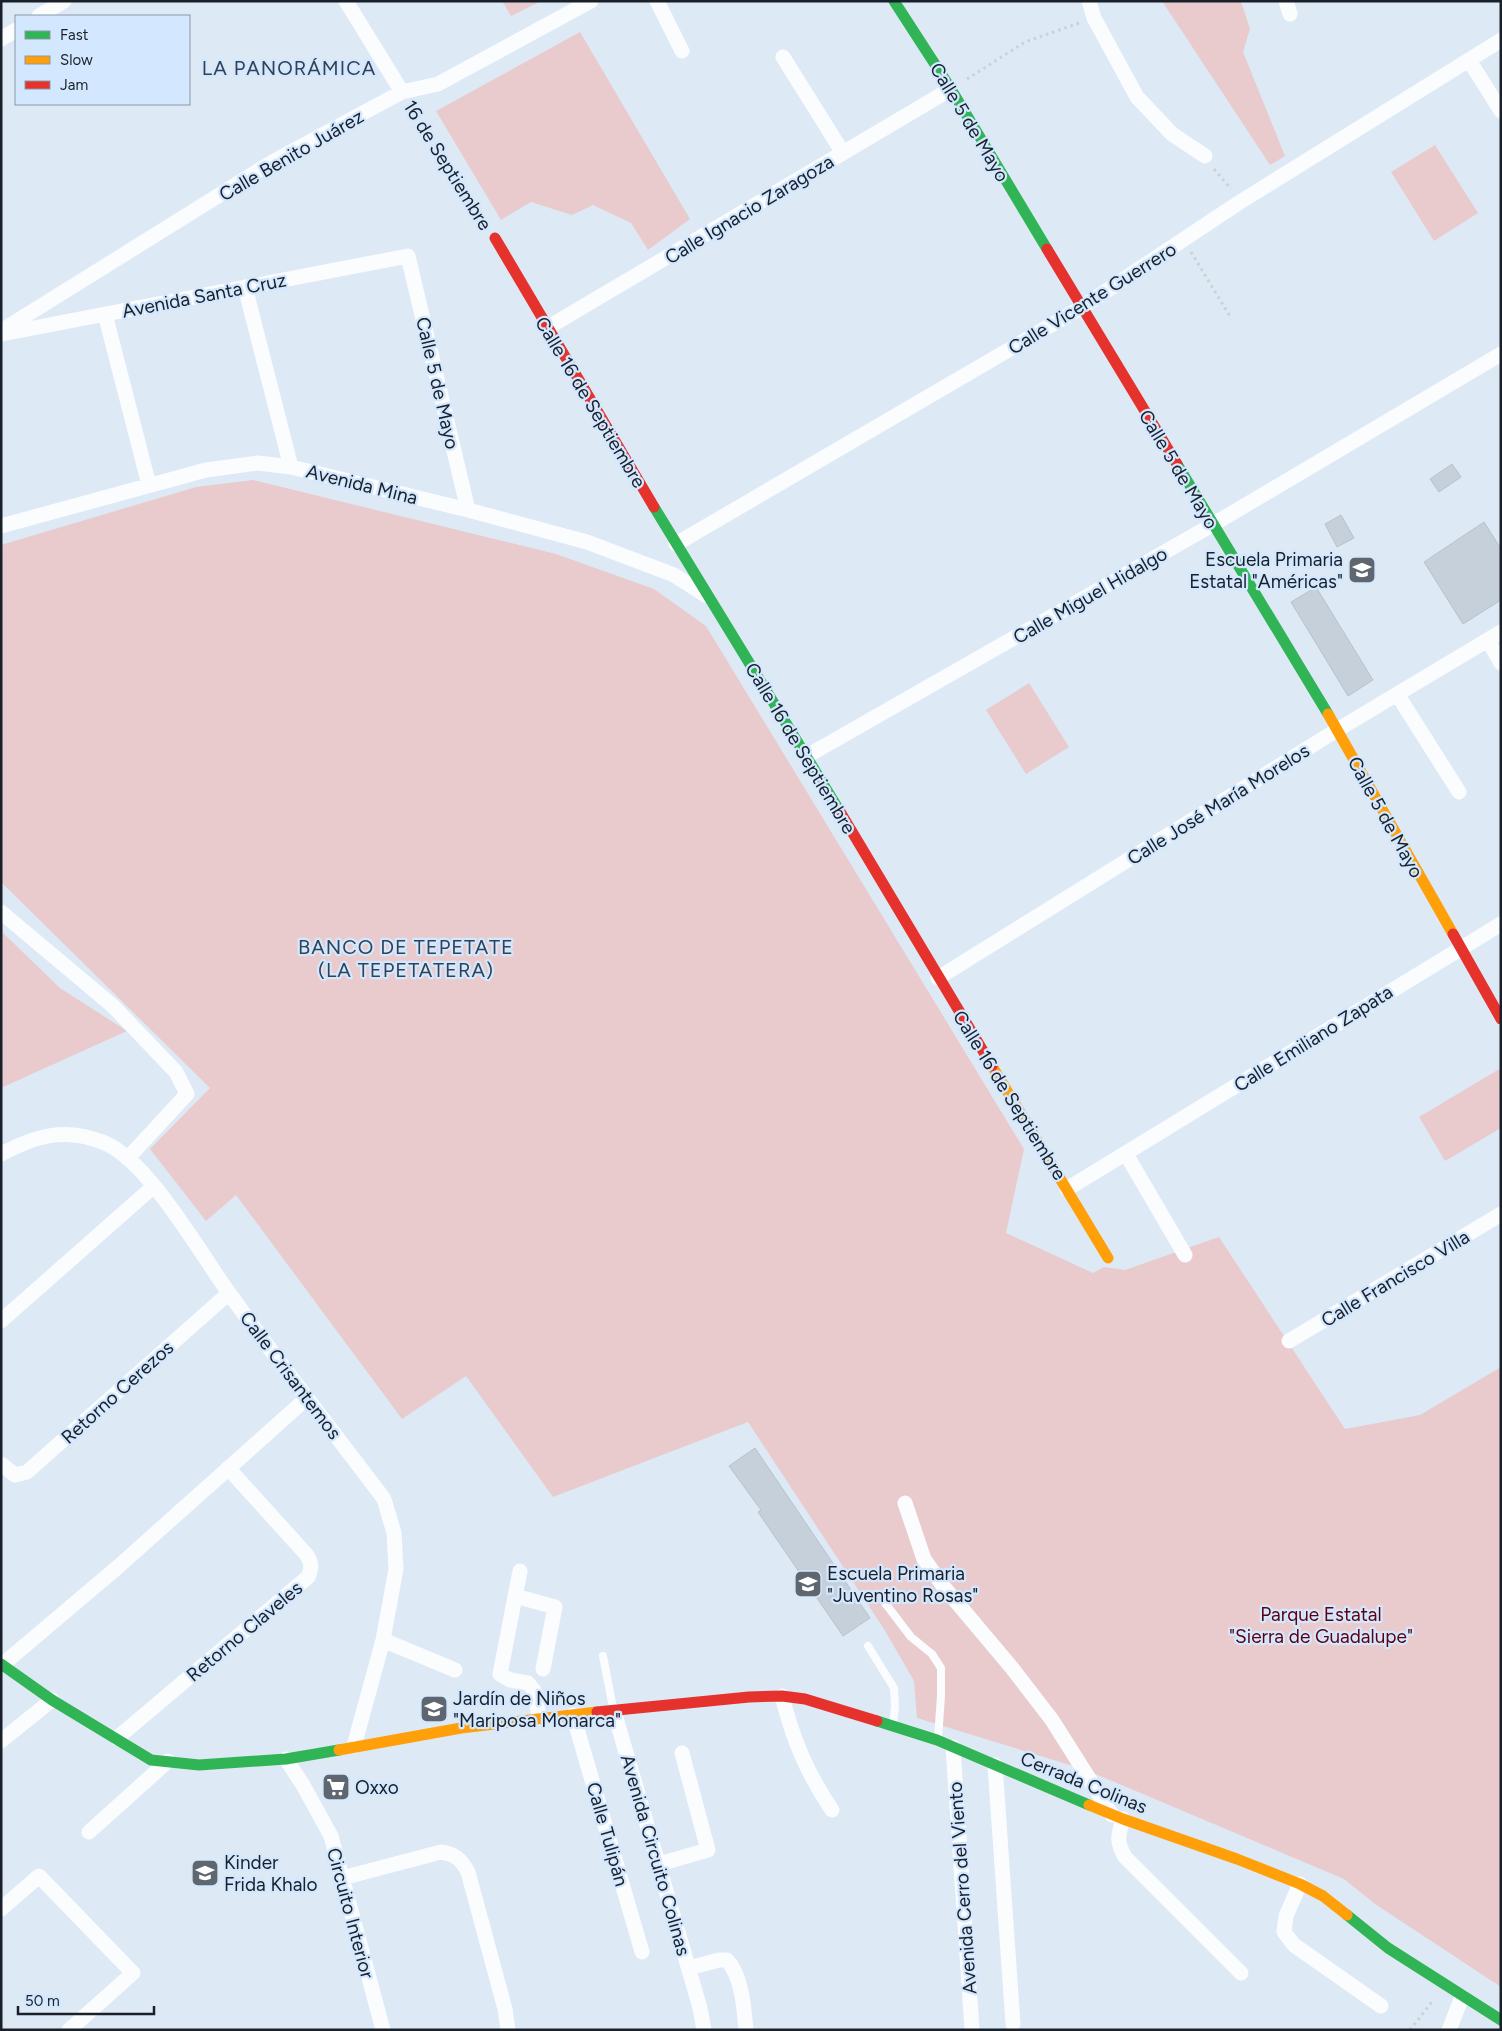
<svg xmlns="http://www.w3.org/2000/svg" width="1502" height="2031" font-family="Figtree,sans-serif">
<rect width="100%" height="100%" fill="#dde9f5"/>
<path fill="#e9cbce" d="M502,1H541L511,16Z
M1162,1H1241L1250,29L1243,52L1285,156L1270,165Z
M580,32L690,219L648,250L631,223L593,205L572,215L531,202L501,220L436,111Z
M1435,145L1478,213L1434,241L1391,172Z
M253,480L556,554L654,589L706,626L1024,1149L1006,1233L1093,1273L1104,1267L1125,1270L1219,1237L1345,1429L1420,1415L1501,1367V1987L1375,1904L1344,1879L1086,1770L917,1718L914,1681L884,1629L748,1422L553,1497L466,1376L402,1419L236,1195L206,1221L150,1149L210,1088L1,882V545L196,487Z
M1029,683L1069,747L1026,774L986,710Z
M1,931L60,988L127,1031L1,1088Z
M1501,1068V1128L1445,1161L1419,1117Z"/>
<path fill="#c6d0da" stroke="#b9c2cb" d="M1452,464L1461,477L1439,492L1430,479Z
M1341,515L1354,538L1337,547L1325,524Z
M1484,522L1501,549V600L1463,624L1424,562Z
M1316,587L1373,680L1348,696L1291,602Z
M755,1448L870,1618L843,1636L758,1512L761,1510L729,1466Z"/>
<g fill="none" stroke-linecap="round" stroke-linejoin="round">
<path stroke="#ced0d4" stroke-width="3" stroke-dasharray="2.5 4" stroke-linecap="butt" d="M967,79L1025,42L1079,23
M411,105L485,223
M1214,169L1231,189
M1191,252L1231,318
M1410,2030L1434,1999"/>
<path stroke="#fafcfe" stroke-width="8" d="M885,1603L911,1637L932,1654L941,1668V1696L938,1738
M868,1646L894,1688L895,1707L893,1724
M603,1656L613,1708"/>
<path stroke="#fafcfe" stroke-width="15" d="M346,1L402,92
M657,1L682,51
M1089,1L1094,18L1137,97L1172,134L1205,156
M1286,1L1290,14
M39,16L64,1
M1,39L16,30
M783,57L843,153
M1469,60L1501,111
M245,287L291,467
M105,314L149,485
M547,328L951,89
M1,331L274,161L402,92L438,84L591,1
M2,334L408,256L468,510
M1,526L206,470L258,463L291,467L468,510L587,542L674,575L705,595
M676,544L1082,307L1240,202L1501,40
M1488,640L1501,663
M1397,694L1459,792
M807,756L1212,525L1501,354
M1,912L113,1006L176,1072L187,1094L128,1158
M938,978L1337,730L1501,632
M1,1154C37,1135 66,1127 105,1143C149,1162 200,1253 229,1293C279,1363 332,1430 384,1499L394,1533L396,1569L383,1640L354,1746
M1126,1154L1185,1255
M1067,1189L1501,924
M1,1321L154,1186
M1289,1341L1501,1214
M1,1464L15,1475L27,1472L229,1293
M905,1503L924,1559L943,1586L1012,1668L1052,1720L1112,1815
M520,1571L500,1674L510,1680L528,1683L535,1692L539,1718
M515,1596L555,1607L543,1669
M383,1640L455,1670
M2,1665L119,1566L307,1398
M782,1696C793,1740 807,1773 832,1810
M614,1711L700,2008L704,2030
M573,1715L642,1952
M117,1738L308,1577C312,1568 312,1563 306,1554L228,1468
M1,1741L52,1700
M953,1747L972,2030
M286,1759L303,1785L331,1836L383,2030
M995,1765L1013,2024
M1123,1819C1118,1836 1116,1841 1125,1857L1241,1973
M89,1832L168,1761
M659,1864L708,1850L682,1753
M342,1878L441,1852C455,1854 461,1859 468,1872L505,2009L508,2030
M1300,1884L1286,1916L1284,1932L1294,1945L1381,2006
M1,1909L39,1876L133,1973L69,2030
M689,1968L719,1960H727C742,1976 744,2008 746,2030
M1449,2030L1462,1997"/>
<path stroke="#30b455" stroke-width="11" d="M894,1L951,89L1047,249
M1177,464L1328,714
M654,507L839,810
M1,1664L52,1700L151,1760L199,1765L286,1759L339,1750
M877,1721L937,1740L1089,1805
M1347,1915L1388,1948L1501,2020"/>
<path stroke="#ff9f0a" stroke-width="11" d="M1328,714L1453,934
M992,1066L1108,1258
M339,1750L461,1728L597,1712
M1089,1805L1123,1819L1237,1859L1300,1884L1323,1896L1347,1915"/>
<path stroke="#e5322d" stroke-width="11" d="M495,238L654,507
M1047,249L1177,464
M839,810L992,1066
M1453,934L1501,1019
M597,1712L749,1697L782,1696L805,1699L877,1721"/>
</g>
<defs>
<symbol id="school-square" viewBox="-11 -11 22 22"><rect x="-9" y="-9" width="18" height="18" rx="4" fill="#5e6670" stroke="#d3e8ff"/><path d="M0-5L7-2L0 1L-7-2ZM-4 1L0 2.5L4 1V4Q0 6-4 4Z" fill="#fff"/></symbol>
<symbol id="supermarket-square" viewBox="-11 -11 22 22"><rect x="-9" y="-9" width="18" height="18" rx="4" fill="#5e6670" stroke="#d3e8ff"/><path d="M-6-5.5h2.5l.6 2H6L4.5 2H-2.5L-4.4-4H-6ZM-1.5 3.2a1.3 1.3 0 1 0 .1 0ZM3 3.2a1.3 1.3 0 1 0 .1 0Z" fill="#fff"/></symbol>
</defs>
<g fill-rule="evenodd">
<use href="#school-square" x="1346" y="554" width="32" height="32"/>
<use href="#school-square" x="792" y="1568" width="32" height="32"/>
<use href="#school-square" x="418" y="1693" width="32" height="32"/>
<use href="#supermarket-square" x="320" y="1771" width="32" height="32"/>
<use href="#school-square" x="189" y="1857" width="32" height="32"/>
</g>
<g text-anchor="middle" stroke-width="4.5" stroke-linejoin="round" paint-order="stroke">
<g font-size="19" fill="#192029" stroke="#d3e8ff">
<text transform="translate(970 122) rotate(59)" y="7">Calle 5 de Mayo</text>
<text transform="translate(291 155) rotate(-30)" y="7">Calle Benito Juárez</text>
<text transform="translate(448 165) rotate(58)" y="7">16 de Septiembre</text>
<text transform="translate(749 209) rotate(-31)" y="7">Calle Ignacio Zaragoza</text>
<text transform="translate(204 295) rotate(-11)" y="7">Avenida Santa Cruz</text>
<text transform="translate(1092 298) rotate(-32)" y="7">Calle Vicente Guerrero</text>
<text transform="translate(438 383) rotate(77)" y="7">Calle 5 de Mayo</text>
<text transform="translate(591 402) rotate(59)" y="7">Calle 16 de Septiembre</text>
<text transform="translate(1179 469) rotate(59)" y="7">Calle 5 de Mayo</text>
<text transform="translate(362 484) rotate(14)" y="7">Avenida Mina</text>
<text transform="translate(1090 595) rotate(-30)" y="7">Calle Miguel Hidalgo</text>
<text transform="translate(801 748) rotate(59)" y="7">Calle 16 de Septiembre</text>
<text transform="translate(1218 804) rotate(-32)" y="7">Calle José María Morelos</text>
<text transform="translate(1386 817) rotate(61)" y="7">Calle 5 de Mayo</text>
<text transform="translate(1313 1038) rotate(-32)" y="7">Calle Emiliano Zapata</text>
<text transform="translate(1010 1095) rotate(58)" y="7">Calle 16 de Septiembre</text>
<text transform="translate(1395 1278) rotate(-31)" y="7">Calle Francisco Villa</text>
<text transform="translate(291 1375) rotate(53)" y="7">Calle Crisantemos</text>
<text transform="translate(117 1392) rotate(-42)" y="7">Retorno Cerezos</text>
<text transform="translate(244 1631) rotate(-40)" y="7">Retorno Claveles</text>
<text transform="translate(1084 1782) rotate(22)" y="7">Cerrada Colinas</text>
<text transform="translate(608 1834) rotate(74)" y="7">Calle Tulipán</text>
<text transform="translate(656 1855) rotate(74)" y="7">Avenida Circuito Colinas</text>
<text transform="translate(962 1888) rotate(-94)" y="7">Avenida Cerro del Viento</text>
<text transform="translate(351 1913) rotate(75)" y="7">Circuito Interior</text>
</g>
<g font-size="19" fill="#192029" stroke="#d3e8ff" text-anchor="start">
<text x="1343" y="566" text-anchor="end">Escuela Primaria<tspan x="1343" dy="22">Estatal "Américas"</tspan></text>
<text x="827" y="1580">Escuela Primaria<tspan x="827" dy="22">"Juventino Rosas"</tspan></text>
<text x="453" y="1705">Jardín de Niños<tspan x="453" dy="22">"Mariposa Monarca"</tspan></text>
<text x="355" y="1794">Oxxo</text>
<text x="224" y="1869">Kinder<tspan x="224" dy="22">Frida Khalo</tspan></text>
</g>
<g font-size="19" fill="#5c000f" stroke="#d3e8ff">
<text x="1321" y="1621">Parque Estatal<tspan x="1321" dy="22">"Sierra de Guadalupe"</tspan></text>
</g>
<g font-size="20" letter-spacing="1" fill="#314254" stroke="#d3e8ff">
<text x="289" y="75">LA PANORÁMICA</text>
<text x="406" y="954">BANCO DE TEPETATE<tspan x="406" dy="23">(LA TEPETATERA)</tspan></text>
</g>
</g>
<rect width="1502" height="2031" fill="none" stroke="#192029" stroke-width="5"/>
<rect x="15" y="15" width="175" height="90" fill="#d3e8ff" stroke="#8998a9"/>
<rect x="25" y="31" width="25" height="8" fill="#30b455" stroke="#8998a9"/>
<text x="60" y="40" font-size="15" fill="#192029">Fast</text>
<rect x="25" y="56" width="25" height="8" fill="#ff9f0a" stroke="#8998a9"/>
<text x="60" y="65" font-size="15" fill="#192029">Slow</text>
<rect x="25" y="81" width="25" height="8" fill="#e5322d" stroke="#8998a9"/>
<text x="60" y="90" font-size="15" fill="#192029">Jam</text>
<path d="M18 2006v8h136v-8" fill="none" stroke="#192029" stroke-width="2.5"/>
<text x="25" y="2006" font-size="15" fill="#192029" stroke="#d3e8ff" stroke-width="4" paint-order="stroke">50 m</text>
</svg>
